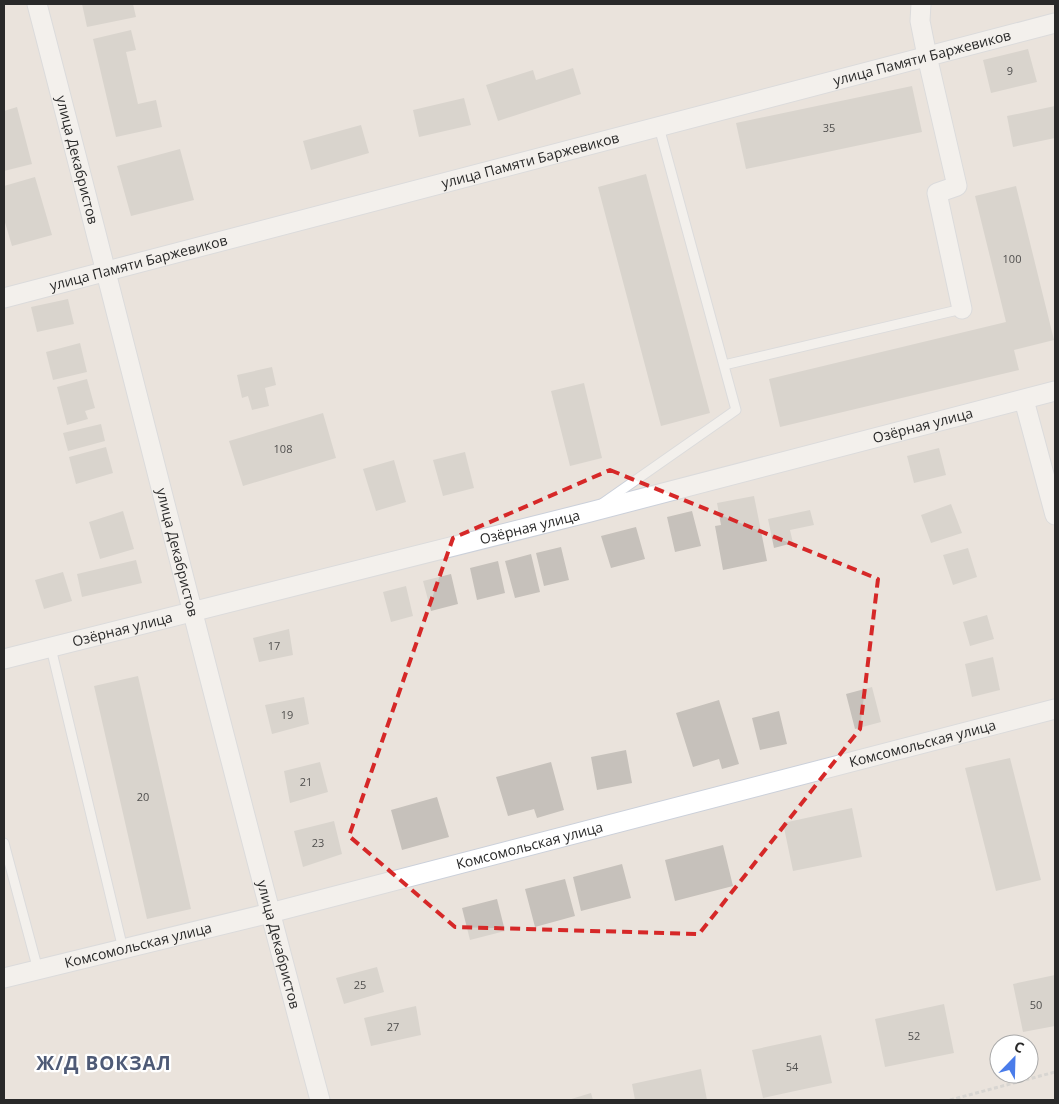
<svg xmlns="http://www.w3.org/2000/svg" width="1059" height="1104" font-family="'Open Sans',sans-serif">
<rect width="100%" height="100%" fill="#eae3dc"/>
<path fill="#c6c1bb" d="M82,4H133L136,17L87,27Z
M131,30L136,50L126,52L138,104L156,100L162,127L116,137L93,39Z
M1028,49L1037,82L991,93L983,60Z
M573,68L581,94L498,121L486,85L533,70L536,80Z
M912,86L922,132L746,169L736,123Z
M464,98L471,125L419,137L413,110Z
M1055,106V138L1013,147L1007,116Z
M17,107L32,164L4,171V111Z
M361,125L369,153L311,170L303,141Z
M180,149L194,200L131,216L117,166Z
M646,174L710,413L661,426L598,187Z
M35,177L52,235L12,246L4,219V186Z
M1016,186L1054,340L1014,350L1019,370L780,427L769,379L1006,322L975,196Z
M68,299L74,324L37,332L31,307Z
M80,343L87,372L53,380L46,352Z
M272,367L276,385L265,388L269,406L252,410L248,396L242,398L237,375Z
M87,379L95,408L85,411L88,419L67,425L57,387Z
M584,383L602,458L570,466L551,391Z
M323,413L336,458L243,486L229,441Z
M101,424L105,441L68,451L63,433Z
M106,447L113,473L76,484L69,457Z
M939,448L946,475L914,483L907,456Z
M465,452L474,488L443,496L433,460Z
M394,460L406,502L376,511L363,469Z
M754,496L767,561L723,570L715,526L721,525L717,503Z
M951,504L962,533L931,543L921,515Z
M810,510L814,525L790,530L793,543L774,548L768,519Z
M123,511L134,549L100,559L89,522Z
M692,511L701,546L675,552L667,517Z
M636,527L645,559L611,568L601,536Z
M561,547L569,580L544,586L536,553Z
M968,548L977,577L953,585L943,555Z
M531,554L540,592L515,598L505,561Z
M136,560L142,583L82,597L77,574Z
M498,561L505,593L477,600L470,568Z
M63,572L72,601L44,609L35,580Z
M451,574L458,604L431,611L423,581Z
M406,586L413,616L391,622L383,592Z
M987,615L994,639L970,646L963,622Z
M289,629L293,655L259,662L253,638Z
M993,657L1000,690L972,697L965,664Z
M138,676L191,909L147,919L94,686Z
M872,687L881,722L855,729L846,694Z
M304,697L309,724L272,734L265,705Z
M719,700L739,764L722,769L719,759L693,767L676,713Z
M779,711L787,744L760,750L752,718Z
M626,750L632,783L597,790L591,757Z
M1010,758L1041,880L996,891L965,768Z
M320,762L328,792L290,803L284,771Z
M551,762L564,810L537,818L534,809L508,816L496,777Z
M437,797L449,837L402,850L391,810Z
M852,808L862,857L793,871L783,823Z
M334,821L342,854L303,867L294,831Z
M723,845L733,886L675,901L665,860Z
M622,864L631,898L581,911L573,877Z
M565,879L575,916L535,927L525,889Z
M497,899L505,931L470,940L462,908Z
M377,967L384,992L344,1004L336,978Z
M1055,975V1026L1023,1032L1013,984Z
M944,1004L954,1053L885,1067L875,1019Z
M416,1006L421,1035L371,1046L364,1018Z
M821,1035L832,1083L763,1098L752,1050Z
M701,1069L707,1100H635L632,1084Z
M591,1093L593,1100H568Z"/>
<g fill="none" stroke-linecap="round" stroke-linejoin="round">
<defs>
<path id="lane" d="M724,365L962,309
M603,503L736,410L659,127
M51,648L123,949
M4,843L38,970"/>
<g id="street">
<path id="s1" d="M37,4C132,369 222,736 320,1100"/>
<path d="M921,4L920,21L927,56L957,186L937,193L962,309"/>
<path id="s2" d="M4,298L1055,23"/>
<path d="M1024,400L1055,515"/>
<path id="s3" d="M4,659L590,512L1055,391"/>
<path id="s4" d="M4,978L270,913L1055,709"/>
</g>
</defs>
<use href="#lane" stroke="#cbd0da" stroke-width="11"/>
<use href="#street" stroke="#cbd0da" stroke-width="21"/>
<path stroke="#c3c3c3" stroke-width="3" stroke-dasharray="4 2.5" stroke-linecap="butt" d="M950,1100L1055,1072"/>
<use href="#lane" stroke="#fff" stroke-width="9"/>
<use href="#street" stroke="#fff" stroke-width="19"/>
</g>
<path d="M0 0H1059V1104H0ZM610,470L878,579L860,729L699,934L455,927L349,836L453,538Z" fill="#eae3dc" fill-opacity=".55" fill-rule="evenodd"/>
<path fill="none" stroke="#d62828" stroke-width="4" stroke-dasharray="10 6" stroke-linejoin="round" d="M610,470L878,579L860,729L699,934L455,927L349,836L453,538Z"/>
<g text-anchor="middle" stroke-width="4.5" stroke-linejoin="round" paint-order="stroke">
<g font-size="11" fill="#504f4e">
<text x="1010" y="75">9</text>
<text x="829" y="132">35</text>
<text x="1012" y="263">100</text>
<text x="283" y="453">108</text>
<text x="274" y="650">17</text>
<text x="287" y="719">19</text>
<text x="306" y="786">21</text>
<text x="143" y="801">20</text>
<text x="318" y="847">23</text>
<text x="360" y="989">25</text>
<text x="1036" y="1009">50</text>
<text x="393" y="1031">27</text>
<text x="914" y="1040">52</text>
<text x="792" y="1071">54</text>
</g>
<g font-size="14" fill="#292929" stroke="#fff">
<text dy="5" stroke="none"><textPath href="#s2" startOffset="949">улица Памяти Баржевиков</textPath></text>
<text dy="5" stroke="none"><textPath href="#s1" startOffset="161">улица Декабристов</textPath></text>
<text dy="5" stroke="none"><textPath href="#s2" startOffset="544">улица Памяти Баржевиков</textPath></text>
<text dy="5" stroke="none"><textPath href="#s2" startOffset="139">улица Памяти Баржевиков</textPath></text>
<text dy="5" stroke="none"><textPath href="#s3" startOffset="948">Озёрная улица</textPath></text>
<text dy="5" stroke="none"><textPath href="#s3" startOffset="542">Озёрная улица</textPath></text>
<text dy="5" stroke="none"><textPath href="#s1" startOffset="566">улица Декабристов</textPath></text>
<text dy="5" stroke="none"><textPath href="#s3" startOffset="122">Озёрная улица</textPath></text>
<text dy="5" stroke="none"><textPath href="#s4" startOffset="948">Комсомольская улица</textPath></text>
<text dy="5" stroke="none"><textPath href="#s4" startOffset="542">Комсомольская улица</textPath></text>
<text dy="5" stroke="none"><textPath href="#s1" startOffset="971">улица Декабристов</textPath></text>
<text dy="5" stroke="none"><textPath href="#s4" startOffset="138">Комсомольская улица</textPath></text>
</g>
<g font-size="19" font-weight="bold" letter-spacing="1" fill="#4e5a76" stroke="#fff">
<text x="104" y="1070">Ж/Д ВОКЗАЛ</text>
</g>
</g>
<rect width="1059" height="1104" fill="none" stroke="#292929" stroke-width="10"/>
<g transform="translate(1014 1059) rotate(23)"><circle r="24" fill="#ffffff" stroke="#a9a9a9"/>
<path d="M0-4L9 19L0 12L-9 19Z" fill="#4a7cea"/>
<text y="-8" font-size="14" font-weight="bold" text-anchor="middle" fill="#292929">С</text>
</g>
</svg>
